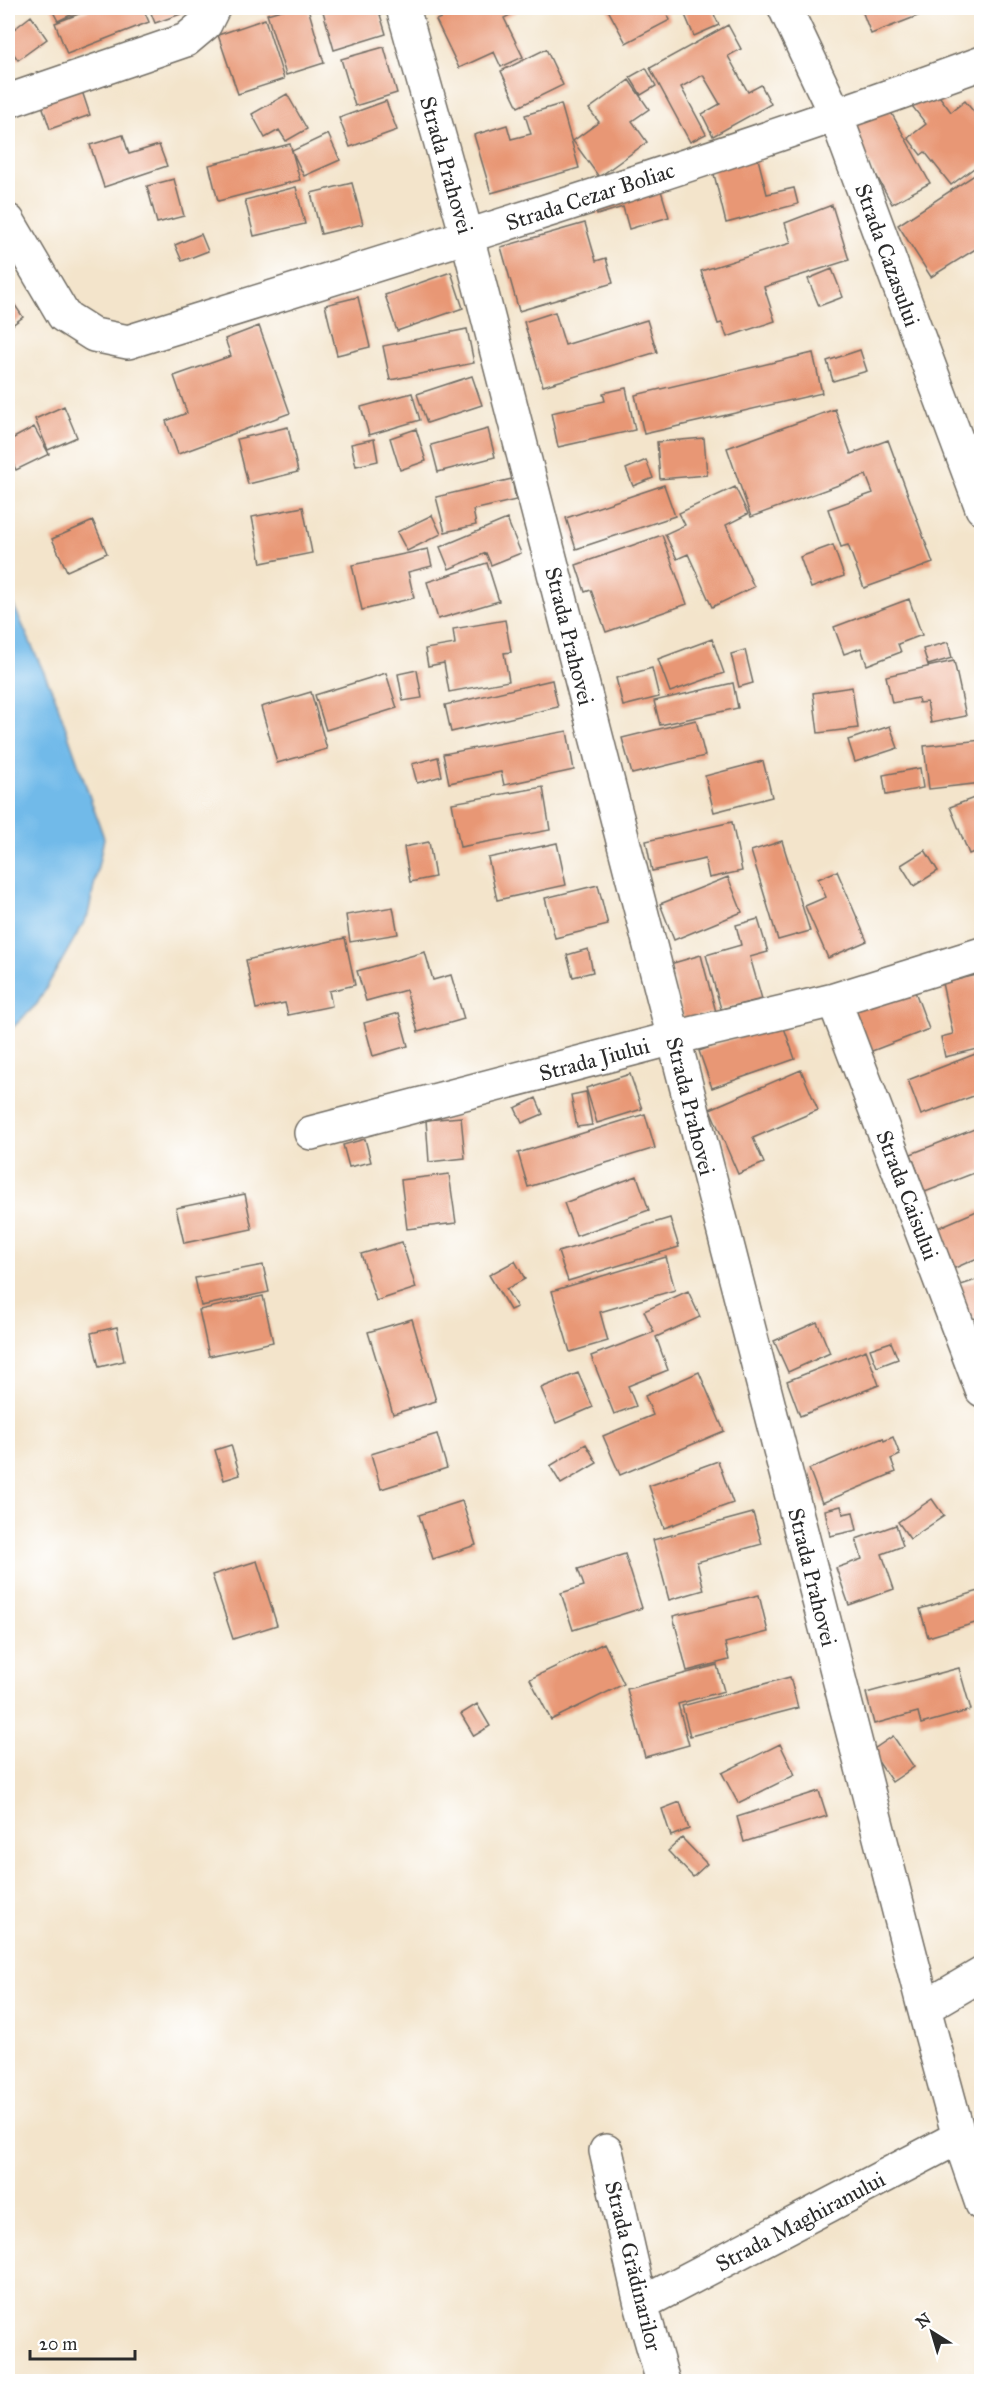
<svg xmlns="http://www.w3.org/2000/svg" width="989" height="2389" font-family="'IM FELL Great Primer',serif">
<rect width="100%" height="100%" fill="#fff"/>
<filter id="ink" filterUnits="userSpaceOnUse"><feTurbulence type="fractalNoise" baseFrequency=".0167" numOctaves="2"/><feDisplacementMap in="SourceGraphic" scale="12" xChannelSelector="R" yChannelSelector="G"/><feConvolveMatrix kernelMatrix="1 2 1 2 8 2 1 2 1" color-interpolation-filters="sRGB"/></filter>
<filter id="wash" filterUnits="userSpaceOnUse"><feTurbulence type="fractalNoise" baseFrequency=".008" numOctaves="4" result="noise"/><feDisplacementMap in="SourceGraphic" scale="24" xChannelSelector="R" yChannelSelector="G"/><feGaussianBlur stdDeviation="1.35" result="paint"/><feColorMatrix in="noise" values="0 0 0 0 0 0 0 0 0 0 0 0 0 0 0 0 0 1.4 0 .05"/><feComposite in="paint" operator="in"/></filter>
<g filter="url(#wash)">
<rect width="100%" height="100%" fill="#f3e4cb"/>
<path fill="#71bae9" stroke="#4e728a" stroke-width="1.5" d="M8,593L55,697L104,838L88,915L37,1004L8,1032Z"/>
<g id="blocks">
<path fill="#e89775" d="M51,8H85L58,21Z
M88,8H143L149,22L67,54L55,23L89,10Z
M149,8H198L155,23Z
M288,8H308L324,63L286,75L267,14Z
M322,8H378L386,34L334,50Z
M462,8H514L516,12L504,18L523,57L501,67L494,52L459,68L436,20Z
M607,8H669L665,10L670,20L626,43Z
M682,8H711L719,25L694,36Z
M861,8H917L920,15L871,34Z
M31,16L47,39L18,60L8,46V34Z
M265,19L284,79L238,94L218,35Z
M728,25L741,49L728,56L748,92L761,85L771,104L713,136L702,114L720,104L703,75L681,87L706,134L690,142L650,68Z
M384,47L397,93L355,106L341,59Z
M546,49L563,85L518,107L501,71Z
M646,68L656,86L641,95L630,77Z
M629,80L649,109L632,121L647,142L599,177L573,141L599,122L589,109Z
M80,85L90,115L50,129L40,99Z
M931,85L951,112L965,101L982,122V162L951,185L925,152L921,155L908,138L926,124L909,102Z
M287,94L307,129L286,141L279,130L265,138L252,114Z
M386,101L397,130L350,147L339,118Z
M561,104L579,168L491,193L474,135L507,125L511,139L531,134L525,115Z
M887,105L930,183L892,204L849,125Z
M328,134L340,160L304,176L292,151Z
M123,135L129,154L159,145L167,166L104,187L90,145Z
M290,144L300,180L218,201L209,165Z
M756,151L767,194L794,188L798,204L726,223L711,162Z
M976,174L982,183V245L931,277L898,225Z
M174,179L184,216L157,223L147,186Z
M352,183L363,224L321,234L311,193Z
M659,184L669,217L629,229L623,207L597,215L594,203Z
M296,187L305,224L254,236L245,200Z
M832,205L849,260L764,287L775,321L727,337L722,323L718,324L701,271L791,243L785,223Z
M585,223L596,261L606,258L613,283L519,311L501,247Z
M201,234L208,251L182,261L175,245Z
M832,269L843,297L819,306L808,279Z
M451,272L463,308L397,331L385,295Z
M8,295L23,317L8,328Z
M358,297L370,347L337,355L325,305Z
M555,312L565,345L647,320L657,352L543,386L524,322Z
M259,326L290,413L178,454L166,421L187,413L174,376L231,356L225,339Z
M467,329L474,363L390,380L383,346Z
M860,350L867,371L833,381L827,361Z
M813,353L822,393L644,434L635,395Z
M472,376L482,405L427,423L417,394Z
M626,388L635,430L558,447L551,413L605,401L603,393Z
M412,393L420,420L369,435L361,407Z
M64,406L77,437L48,450L35,419Z
M835,409L851,454L888,440L933,563L864,588L848,545L841,547L828,509L873,493L866,475L751,517L727,448Z
M34,427L49,454L16,470L8,453V441Z
M288,427L298,472L248,484L237,439Z
M416,429L426,461L400,470L390,438Z
M488,429L495,457L438,472L431,445Z
M704,438L707,475L660,479L657,442Z
M374,439L378,461L356,466L351,444Z
M646,460L653,478L633,486L626,469Z
M512,479L516,500L473,510L476,525L445,532L436,497Z
M664,485L675,516L576,549L566,518Z
M735,487L748,514L726,525L754,587L712,607L688,554L677,559L665,534L685,525L679,513Z
M303,507L312,553L261,563L252,517Z
M432,515L441,534L407,551L397,532Z
M507,519L521,553L491,565L486,553L449,569L440,547Z
M93,521L107,553L67,571L52,539Z
M662,535L687,604L606,632L591,590L585,592L576,565Z
M833,545L844,576L811,588L800,557Z
M428,549L432,566L408,572L414,598L362,610L352,565Z
M487,563L499,601L438,619L427,582Z
M909,599L922,635L898,644L901,652L867,665L861,648L844,654L834,627Z
M505,620L511,652L504,653L509,681L449,692L444,663L428,666L425,649L455,644L453,629Z
M712,639L724,673L670,692L658,659Z
M948,642L952,658L928,665L923,649Z
M745,650L753,683L739,687L731,654Z
M954,661L966,716L931,723L927,702L919,703L918,698L892,703L886,676Z
M652,668L659,697L623,706L616,678Z
M417,670L422,698L403,701L398,674Z
M386,673L397,708L326,730L315,695Z
M552,680L558,707L451,732L445,705Z
M733,683L738,708L660,725L654,701Z
M852,687L858,728L818,733L813,693Z
M311,692L327,749L277,763L261,707Z
M696,720L705,756L632,774L622,738Z
M890,726L898,748L855,762L848,740Z
M567,731L574,770L504,785L501,772L449,783L443,754Z
M982,740V783L929,789L924,746Z
M438,757L442,776L417,783L412,764Z
M763,761L772,797L714,812L705,776Z
M920,768L923,788L886,795L883,775Z
M543,787L550,830L460,847L452,803Z
M982,795V849L969,854L950,807Z
M732,822L742,871L709,878L705,859L652,871L646,841Z
M782,841L810,931L778,940L751,851Z
M429,842L435,877L410,882L404,847Z
M557,843L566,885L497,900L488,858Z
M925,850L938,871L914,886L901,865Z
M837,871L867,941L828,958L805,906L826,897L818,879Z
M728,877L742,912L674,940L660,904Z
M598,885L608,925L555,938L545,898Z
M393,907L398,934L350,942L346,915Z
M758,919L768,952L750,957L762,999L721,1009L706,955L741,945L736,925Z
M345,938L355,985L329,991L332,1006L288,1015L285,1003L256,1009L246,960Z
M588,949L593,972L573,977L567,955Z
M425,952L433,980L451,975L464,1019L418,1032L406,990L366,1001L357,971Z
M701,955L716,1012L684,1020L670,964Z
M977,975L982,997V1048L945,1057L941,1037L953,1034L942,983Z
M913,986L929,1029L859,1056L843,1012Z
M399,1013L408,1046L373,1056L364,1023Z
M782,1022L795,1059L712,1088L699,1051Z
M978,1053L982,1061V1093L921,1115L908,1080Z
M801,1070L818,1110L753,1138L764,1163L738,1174L710,1109Z
M630,1074L642,1109L597,1123L586,1088Z
M586,1092L592,1125L577,1127L571,1095Z
M536,1098L543,1114L522,1123L515,1108Z
M645,1114L655,1148L528,1187L518,1153Z
M461,1117L465,1158L429,1162L426,1120Z
M982,1126V1170L925,1192L911,1154Z
M365,1139L371,1162L349,1167L343,1145Z
M449,1174L456,1223L407,1229L401,1180Z
M637,1176L649,1210L576,1236L564,1203Z
M245,1194L252,1229L184,1243L176,1208Z
M979,1210L982,1216V1256L937,1276L935,1229Z
M670,1218L679,1247L568,1281L558,1252Z
M402,1242L416,1288L376,1301L361,1254Z
M666,1257L675,1290L600,1312L608,1341L570,1352L552,1291Z
M515,1261L525,1279L506,1289L517,1307L510,1310L489,1275Z
M263,1265L269,1292L201,1306L195,1278Z
M982,1278V1316L958,1324L946,1290Z
M688,1291L700,1317L656,1337L668,1370L628,1386L636,1406L614,1414L591,1356L654,1332L644,1311Z
M263,1296L273,1342L209,1356L199,1310Z
M412,1319L436,1401L393,1414L368,1332Z
M817,1322L830,1353L788,1372L774,1341Z
M117,1327L124,1361L99,1367L91,1333Z
M891,1342L898,1359L877,1367L870,1349Z
M866,1350L879,1385L800,1416L787,1381Z
M699,1372L724,1431L620,1475L603,1436L653,1415L645,1396Z
M578,1373L593,1407L556,1423L541,1388Z
M437,1434L447,1468L381,1489L371,1454Z
M893,1437L900,1455L891,1459L896,1472L822,1503L809,1469L883,1438L884,1441Z
M586,1444L597,1463L561,1484L550,1466Z
M231,1445L240,1475L224,1480L215,1450Z
M718,1461L733,1503L664,1528L649,1486Z
M932,1499L944,1516L910,1539L898,1522Z
M462,1501L476,1545L433,1559L419,1515Z
M841,1506L843,1514L853,1512L857,1530L830,1536L825,1510Z
M753,1513L762,1544L697,1562L704,1590L669,1600L653,1540Z
M896,1525L903,1546L882,1554L894,1589L849,1605L836,1568L862,1559L856,1539Z
M625,1554L642,1608L573,1630L561,1593L584,1586L578,1569Z
M257,1561L277,1625L233,1639L212,1575Z
M982,1590V1621L928,1637L920,1609Z
M759,1595L768,1632L725,1643L729,1660L687,1671L673,1616Z
M604,1643L624,1684L551,1720L530,1679Z
M717,1665L724,1691L678,1704L689,1745L645,1757L627,1689Z
M959,1668L971,1710L921,1724L918,1712L874,1724L866,1693Z
M790,1677L798,1708L690,1736L682,1706Z
M477,1704L490,1726L474,1736L461,1714Z
M893,1736L914,1767L892,1782L871,1751Z
M780,1744L795,1775L738,1803L722,1773Z
M819,1791L827,1816L744,1842L737,1817Z
M680,1802L689,1829L671,1836L662,1809Z
M682,1838L707,1864L693,1877L668,1851Z"/>
</g>
</g>
<g filter="url(#ink)">
<use href="#blocks" fill-opacity="0" stroke="#716c63" stroke-width="1.5"/>
<g fill="none" stroke-linecap="round" stroke-linejoin="round">
<defs>
<path id="minor" d="M403,8L467,236L924,2008L959,2137L982,2204
M785,8L836,116L982,508
M8,101L186,40L205,24L213,8
M8,221L64,316L94,335L128,342C414,253 700,166 982,63
M834,1000L982,1390
M311,1133L674,1038L834,1000L982,954
M924,2008L982,1974
M606,2151L641,2304L663,2382
M641,2304L959,2137"/>
</defs>
<use href="#minor" stroke="#716c63" stroke-width="36"/>
<use href="#minor" stroke="#fff" stroke-width="33"/>
</g>
</g>
<g text-anchor="middle" stroke-width="4.5" stroke-linejoin="round" paint-order="stroke">
<g font-size="22" fill="#2b2b2b" stroke="#fff">
<text transform="translate(447 165) rotate(74)" y="8">Strada Prahovei</text>
<text transform="translate(590 196) rotate(-18)" y="8">Strada Cezar Boliac</text>
<text transform="translate(888 255) rotate(70)" y="8">Strada Cazasului</text>
<text transform="translate(570 636) rotate(76)" y="8">Strada Prahovei</text>
<text transform="translate(594 1059) rotate(-15)" y="8">Strada Jiului</text>
<text transform="translate(691 1106) rotate(76)" y="8">Strada Prahovei</text>
<text transform="translate(908 1195) rotate(69)" y="8">Strada Caisului</text>
<text transform="translate(813 1577) rotate(76)" y="8">Strada Prahovei</text>
<text transform="translate(800 2221) rotate(-28)" y="8">Strada Maghiranului</text>
<text transform="translate(634 2266) rotate(76)" y="8">Strada Grădinarilor</text>
</g>
</g>
<rect width="989" height="2389" fill="none" stroke="#fff" stroke-width="30"/>
<g transform="translate(932 2332) rotate(323)" stroke="#ffffff" stroke-width="4.5" paint-order="stroke">
<path d="M0-4.5L10 22L0 15L-10 22Z" fill="#2b2b2b"/>
<text y="-9" font-size="16" font-weight="bold" text-anchor="middle" fill="#2b2b2b">N</text>
</g>
<path d="M30 2350v9h105v-9" fill="none" stroke="#2b2b2b" stroke-width="3"/>
<text x="39" y="2350" font-size="18" fill="#2b2b2b" stroke="#ffffff" stroke-width="4.5" paint-order="stroke">20 m</text>
</svg>
